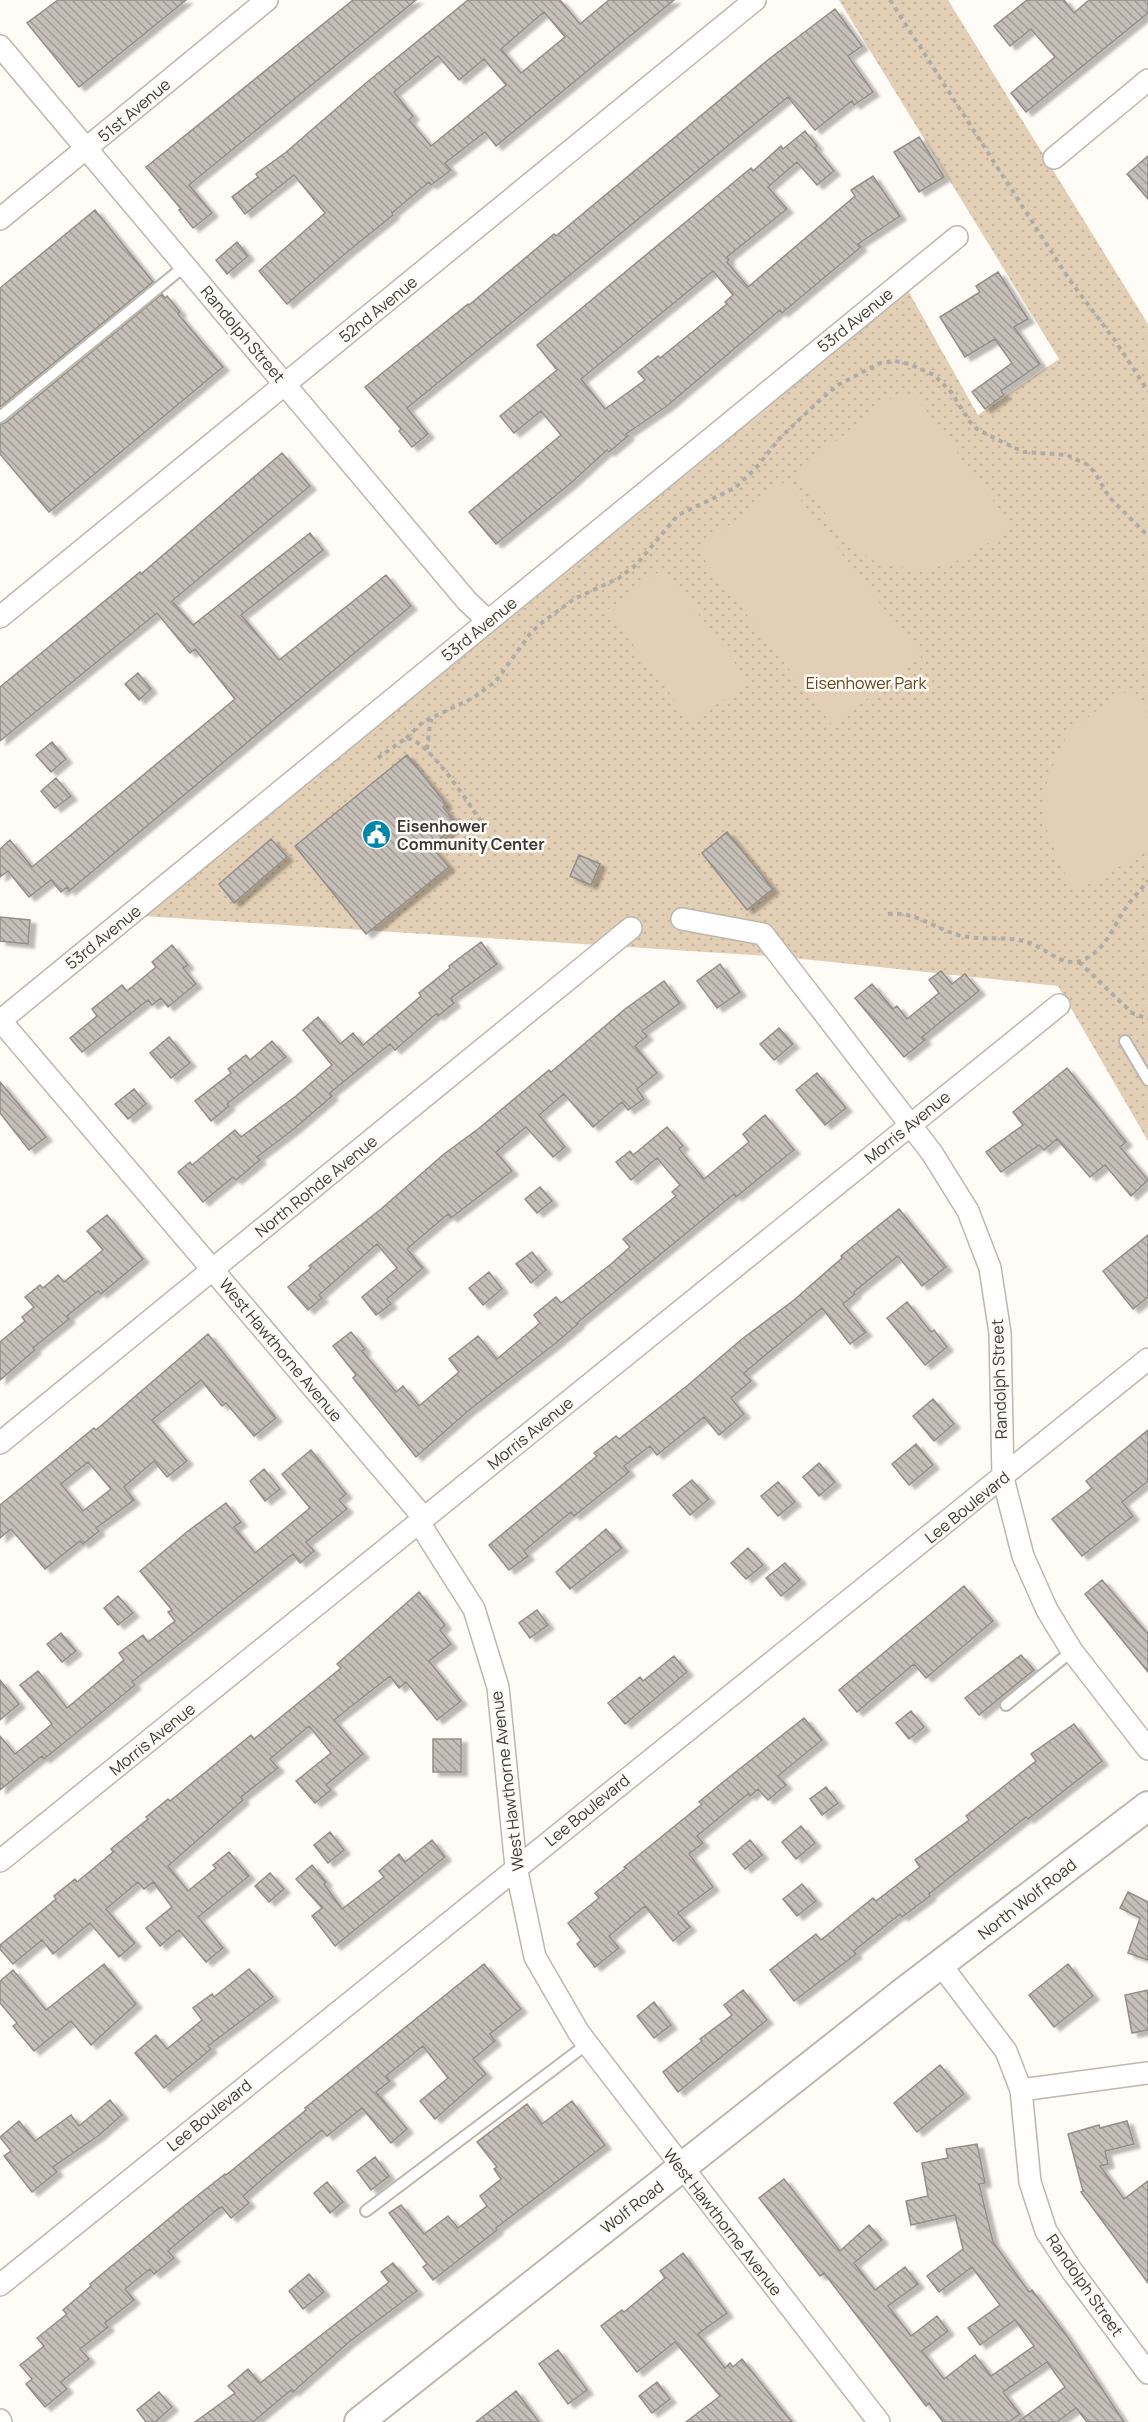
<svg xmlns="http://www.w3.org/2000/svg" width="1148" height="2422" font-family="Manrope,sans-serif">
<defs>
<pattern id="grass-dots" width="8" height="8" patternUnits="userSpaceOnUse" patternTransform="scale(1.5)"><rect width="8" height="8" fill="#e3cfb5"/><path d="M2 2h.1M6 6h.1" fill="none" stroke="#c4b29c" stroke-width="1.8" stroke-linecap="round"/></pattern>
<pattern id="building-back-hatch" width="6" height="6" patternUnits="userSpaceOnUse" patternTransform="scale(1.5)"><rect width="6" height="6" fill="#c5bfb8"/><path d="M-1 5l2 2M0 0l6 6M5-1l2 2" fill="none" stroke="#a19c96"/></pattern>
<filter id="shadow"><feDropShadow dx="6" dy="4" stdDeviation="1.5" flood-color="#0004"/></filter>
</defs>
<rect width="100%" height="100%" fill="#fffbf6"/>
<path fill="url(#grass-dots)" d="M839,0H948L1148,324V1141L1058,986L784,957L143,916L906,287L978,415L1059,359Z"/>
<path fill="#e3cfb5" d="M894,396L917,398L1011,525C973,555 949,574 898,567C891,566 882,566 876,562C842,541 819,504 795,473Z
M786,481L921,657L833,726L697,550Z
M664,568L748,681L692,723L607,610Z
M1132,689L1148,718V850L1074,893C1064,871 1043,831 1043,807C1042,792 1058,746 1069,735C1084,719 1112,698 1132,689Z"/>
<path fill="url(#building-back-hatch)" stroke="#948e88" stroke-width="1.5" fill-rule="evenodd" filter="url(#shadow)" d="M58,0H186L79,87L27,23Z
M353,0H416L189,185L212,213L193,228L179,210L181,209L146,167Z
M468,0H560L580,24L609,0H674L496,146L485,132L445,163L451,170L431,185L429,182L392,213L393,215L346,253L287,304L259,271L325,213L294,175L245,214L232,197L258,177L256,174L285,153L366,83ZM544,12L565,37L521,73L501,49ZM438,56L459,80L484,59L506,85L431,146L409,120L413,116L394,92Z
M1027,0H1064L1074,13L1089,0H1148V13L1026,112L1011,93L1055,57L1031,29L1010,46L994,26Z
M835,9L862,46L848,56L873,92L854,105L852,101L815,130L788,97L407,408L428,434L412,447L399,431L401,429L365,387L468,304L469,305L554,234L556,236L769,59Z
M805,131L817,146L815,148L834,171L817,185L797,162L768,187L787,209L727,257L729,260L727,262L748,287L855,196L851,190L873,176L900,216L858,244L861,247L782,313L780,310L667,406L626,434L628,436L609,452L607,450L571,483L496,544L469,512L561,435L541,411L514,433L500,416L557,370L537,345L751,168L753,171L781,146L783,149ZM713,271L733,295L725,302L727,304L660,358L658,356L638,372L645,380L605,409L581,379Z
M919,137L944,177L919,192L894,152Z
M1148,156V199L1127,174Z
M95,210L153,282L0,407V288Z
M237,242L248,256L227,274L216,260Z
M998,272L1028,319L1014,327L1040,364L1001,391L1004,395L985,409L972,392L1012,363L995,339L965,357L940,317L980,292L976,286Z
M162,294L165,298L167,296L180,312L178,314L223,367L49,512L0,454V424L5,423Z
M282,453L310,486L172,601L193,625L310,533L323,550L241,615L279,660L386,575L411,606L69,891L67,887L61,892L51,880L29,897L8,871L0,877V849L10,840L32,867L235,699L195,649L190,653L157,613L0,741V687L140,572L141,574Z
M138,673L151,689L139,700L125,684Z
M52,742L66,759L51,772L36,755Z
M407,755L446,804L443,807L457,825L431,846L449,867L366,934L295,846Z
M56,778L71,796L55,808L41,791Z
M727,832L773,889L747,910L702,853Z
M271,839L287,857L234,903L219,884Z
M579,855L600,864L591,885L570,876Z
M0,917L30,920L28,944L0,941Z
M481,942L497,964L451,998L454,1003L438,1016L436,1014L395,1050L390,1044L330,1093L332,1096L294,1129L257,1157L260,1160L236,1180L233,1177L203,1202L178,1172L190,1162L192,1165L235,1130L241,1137L296,1096L332,1065L303,1030L318,1017L340,1044L353,1033L363,1045L421,996L419,993L450,968L449,966Z
M172,945L188,965L183,968L196,984L168,1007L161,998L152,1005L148,1000L82,1052L70,1038L97,1016L92,1009L122,985L127,991L156,967L152,962Z
M720,964L740,992L717,1008L697,981Z
M941,971L952,984L965,974L979,991L922,1037L925,1040L904,1057L855,998L872,984L893,1009L897,1006L907,1019L939,993L929,980Z
M664,981L680,1003L642,1031L647,1036L635,1046L657,1073L637,1089L644,1099L628,1110L622,1102L593,1127L564,1094L539,1115L565,1147L553,1157L526,1127L496,1152L512,1171L451,1218L448,1214L407,1249L423,1268L387,1299L391,1304L376,1315L362,1297L397,1268L377,1244L319,1295L322,1298L308,1310L288,1287L311,1268L309,1266L381,1209L444,1154L478,1129L549,1070L551,1072L625,1009Z
M779,1028L793,1044L774,1060L760,1044Z
M169,1037L190,1063L171,1078L150,1053Z
M272,1041L286,1057L227,1104L229,1106L211,1121L195,1101L231,1073L228,1069L246,1055L250,1060Z
M1067,1068L1126,1142L1120,1147L1148,1180L1131,1196L1105,1165L1090,1177L1057,1139L1044,1150L1039,1145L1001,1172L986,1152L1023,1125L1013,1112Z
M817,1073L846,1108L825,1125L796,1090Z
M0,1082L46,1137L29,1150L0,1113Z
M134,1089L146,1104L128,1119L115,1104Z
M765,1115L794,1150L736,1197L734,1194L577,1323L578,1324L556,1343L468,1411L416,1457L353,1378L356,1375L333,1346L351,1332L365,1349L362,1351L396,1392L403,1386L419,1406L459,1372L449,1359L478,1336L497,1359L540,1323L534,1315L556,1297L561,1303L611,1264L630,1247L623,1239L676,1196L672,1192L680,1185L657,1158L631,1180L616,1162L630,1151L633,1155L667,1127L683,1146L679,1149L704,1179L749,1142L743,1134Z
M540,1187L552,1201L537,1213L525,1199Z
M899,1209L946,1267L922,1286L898,1256L854,1292L855,1294L843,1304L866,1332L850,1344L822,1308L744,1373L751,1381L731,1398L744,1414L719,1435L704,1417L657,1455L650,1446L624,1466L629,1472L574,1516L571,1512L524,1551L528,1556L509,1570L489,1545L597,1456L594,1453L616,1436L619,1439L688,1385L742,1339L794,1300L842,1258L841,1256Z
M107,1215L143,1259L101,1294L98,1291L67,1316L69,1319L33,1348L35,1350L0,1380V1342L25,1321L22,1317L34,1307L25,1297L40,1285L43,1288L58,1275L64,1282L103,1250L87,1231Z
M1148,1235V1297L1133,1309L1103,1271Z
M532,1252L546,1270L531,1283L516,1264Z
M489,1272L502,1289L483,1305L469,1288Z
M907,1302L931,1332L934,1330L947,1347L925,1365L887,1318Z
M208,1334L276,1418L254,1436L226,1403L222,1406L201,1380L152,1420L187,1461L167,1477L154,1461L124,1487L134,1500L96,1528L99,1531L83,1544L80,1541L45,1569L11,1529L0,1538V1505L94,1428L96,1430ZM88,1462L111,1489L83,1511L61,1484Z
M933,1399L954,1424L934,1441L913,1416Z
M1148,1430V1481L1122,1502L1133,1516L1082,1556L1052,1519L1092,1488L1086,1481Z
M916,1444L933,1465L909,1485L892,1464Z
M311,1450L346,1494L339,1500L347,1509L306,1542L314,1551L300,1563L293,1554L132,1682L135,1685L106,1709L44,1759L42,1756L0,1790V1736L15,1754L52,1724L20,1685L38,1671L67,1708L124,1660L119,1653L143,1635L148,1642L175,1621L168,1612L172,1610L140,1571L188,1531L226,1503L241,1522L234,1527L255,1553L310,1508L282,1474Z
M819,1463L835,1482L819,1496L803,1477Z
M264,1469L280,1489L265,1501L250,1481Z
M692,1480L709,1499L690,1515L673,1495Z
M778,1482L795,1502L778,1516L761,1496Z
M606,1529L622,1548L570,1589L556,1572Z
M748,1548L763,1565L746,1579L731,1563Z
M785,1563L800,1580L781,1596L766,1578Z
M1102,1580L1148,1634V1672L1085,1594Z
M964,1586L993,1621L926,1678L914,1664L857,1712L839,1690Z
M419,1592L445,1625L440,1630L451,1644L429,1661L461,1701L437,1720L406,1682L399,1688L390,1676L334,1720L363,1754L326,1785L331,1790L315,1803L296,1781L331,1753L309,1726L270,1759L278,1768L241,1797L243,1800L168,1866L188,1891L216,1868L213,1865L229,1852L249,1876L198,1917L223,1948L206,1962L179,1930L160,1946L146,1928L172,1907L153,1882L144,1889L138,1882L106,1909L135,1943L119,1957L90,1923L53,1954L42,1940L13,1964L0,1949V1945L56,1899L54,1896L75,1879L77,1882L113,1852L111,1849L148,1819L146,1817L168,1799L170,1801L251,1735L254,1739L341,1668L337,1664Z
M118,1596L133,1613L118,1625L104,1608Z
M537,1610L548,1625L530,1638L519,1623Z
M61,1633L76,1651L62,1662L47,1644Z
M1021,1655L1034,1670L979,1715L965,1698Z
M674,1656L687,1672L625,1724L608,1703L640,1677L643,1681Z
M0,1680L19,1704L0,1720Z
M911,1711L924,1727L909,1739L896,1723Z
M804,1718L822,1740L778,1776L786,1785L768,1800L758,1789L750,1796L748,1794L697,1836L703,1843L689,1854L713,1887L678,1913L690,1927L673,1941L645,1906L609,1936L619,1948L595,1967L577,1944L581,1940L568,1923L599,1898L595,1893L626,1868L624,1867L702,1804L699,1802L723,1782Z
M1074,1724L1102,1761L1028,1819L1026,1817L929,1894L930,1896L902,1917L900,1914L854,1951L856,1954L794,2001L770,1970L816,1934L821,1940L873,1898L876,1901L920,1867L915,1860L969,1820L966,1816L1036,1761L1031,1754Z
M433,1739H461V1772H433Z
M826,1787L838,1803L822,1815L810,1799Z
M801,1826L815,1843L796,1859L782,1842Z
M330,1832L344,1850L328,1863L314,1845Z
M432,1840L445,1857L335,1946L312,1916L322,1908L296,1879L312,1865L326,1882L324,1884L342,1909L384,1877L379,1871L399,1854L405,1862Z
M750,1840L762,1855L745,1869L733,1854Z
M270,1873L284,1889L269,1902L255,1886Z
M802,1884L816,1901L797,1916L783,1899Z
M1128,1892L1148,1902V1960L1128,1953L1140,1918L1120,1908Z
M104,1964L136,2004L91,2045L71,2021L34,2051L13,2026L17,2023L0,2003V1981L13,1970L46,2010Z
M484,1964L521,2009L490,2034L495,2041L473,2059L486,2074L435,2119L420,2101L448,2078L423,2046L386,2076L390,2081L376,2092L407,2129L391,2143L362,2108L327,2136L322,2130L280,2164L243,2196L249,2203L231,2218L222,2207L218,2209L168,2251L174,2258L154,2274L150,2269L125,2289L134,2300L105,2323L108,2327L80,2349L89,2359L61,2382L67,2389L45,2407L26,2384L32,2379L20,2365L44,2346L37,2338L67,2314L63,2310L91,2286L90,2284L183,2207L225,2174L226,2175L306,2110L305,2108Z
M1068,1964L1093,1996L1054,2027L1029,1995Z
M249,1969L273,1997L208,2046L211,2049L164,2088L135,2053L156,2035L167,2049L202,2020L193,2008L212,1994L214,1997Z
M743,1990L767,2020L678,2092L663,2072L702,2041L700,2039L732,2015L724,2005Z
M1148,1990V2030L1132,2033L1125,1995Z
M654,2002L671,2025L654,2038L637,2016Z
M940,2065L964,2094L917,2132L894,2103Z
M110,2100L122,2115L98,2136L53,2167L57,2172L32,2192L4,2156L11,2151L0,2137L19,2121L35,2141L71,2115L79,2126Z
M572,2101L605,2145L496,2228L497,2230L433,2280L423,2267L427,2264L389,2213L401,2205L424,2234L448,2216L458,2228L487,2206L480,2196L501,2179L494,2169L497,2167L477,2142L527,2104L542,2124Z
M1127,2121L1134,2144L1105,2151L1108,2164L1100,2166L1124,2199L1148,2181V2283L1081,2192L1083,2191L1068,2134L1099,2125L1100,2128Z
M977,2144L985,2183L979,2184L993,2242L1029,2292L1032,2290L1065,2333L1124,2422H1087L1076,2408L1057,2422H1018L1065,2387L1047,2362L1003,2392L1020,2414L1009,2422H943L929,2403L926,2406L824,2273L820,2276L759,2198L784,2179L840,2251L869,2225L882,2240L854,2263L875,2290L905,2267L918,2284L888,2306L911,2336L937,2316L948,2331L922,2351L944,2379L975,2355L991,2376L1034,2346L1015,2320L980,2345L968,2328L1000,2305L972,2267L939,2292L927,2276L963,2249L955,2215L911,2225L906,2201L928,2196L922,2163L948,2158L946,2149Z
M375,2157L389,2176L371,2190L357,2171Z
M327,2182L343,2202L330,2213L314,2193Z
M683,2253L727,2313L698,2334L725,2368L730,2363L733,2367L742,2359L792,2422H686L720,2396L675,2342L637,2372L601,2326L622,2310L624,2312L665,2278L660,2271Z
M393,2263L417,2291L349,2342L293,2392L291,2390L253,2422H195L235,2393L228,2386L248,2369L260,2383L389,2282L381,2272Z
M309,2274L324,2292L303,2309L289,2291Z
M558,2350L587,2390L568,2404L539,2364Z
M657,2382L670,2399L652,2413L639,2396Z
M516,2391L539,2422H476Z
M159,2392L172,2407L155,2422H146L137,2410Z"/>
<g fill="none" stroke-linecap="round" stroke-linejoin="round">
<defs>
<path id="lane" d="M0,417L186,265
M1125,1041L1148,1080
M1006,1705L1072,1651
M366,2211L587,2044"/>
<path id="street" d="M0,46L467,601L488,621
M1054,158L1148,80
M0,219L267,0
M0,617L755,0
M682,919L763,934L932,1153L968,1211L990,1268L1000,1333L1003,1478L1023,1556L1047,1610L1072,1651L1148,1749
M0,1020L424,1518L420,1524L474,1609L498,1687L516,1867L535,1957L579,2033L879,2422
M0,1021L957,237
M0,1443L631,928
M0,1861L1059,1005
M941,1965L1006,2051L1021,2090L1030,2182L1046,2231L1072,2271L1148,2373
M1021,2090L1148,2073
M0,2285L1148,1359
M0,2420L1,2422"/>
<path id="secondary" d="M359,2422L905,1991L1148,1806"/>
</defs>
<use href="#lane" stroke="#bcb7af" stroke-width="14"/>
<use href="#street" stroke="#bcb7af" stroke-width="24"/>
<use href="#secondary" stroke="#bcb7af" stroke-width="32"/>
<path stroke="#afaca8" stroke-width="4" stroke-dasharray="4.5 4.5" stroke-linecap="butt" d="M890,0L1069,279L1116,342L1148,391
M406,738L423,722L473,698L496,681L530,634L540,624L574,599L619,578L636,565L678,515L735,488L756,468L780,438L820,400L838,385L880,363L895,361L909,364L934,375L951,392L970,422L977,429L998,440L1024,452L1067,455L1088,465L1095,473L1109,497L1148,536
M427,749L430,724L432,719
M378,758L406,738C429,739 473,811 487,830
M888,914C917,911 936,930 962,936C985,941 1008,935 1030,943C1047,949 1065,970 1085,959C1106,949 1113,927 1125,909C1131,900 1140,890 1148,881
M1079,962L1132,1013L1148,1019"/>
<use href="#lane" stroke="#fff" stroke-width="10"/>
<use href="#street" stroke="#fff" stroke-width="21"/>
<use href="#secondary" stroke="#fff" stroke-width="28"/>
</g>
<defs>
<symbol id="civic-disc" viewBox="-11 -11 22 22"><circle r="9.5" fill="#0086a8" stroke="#fffbf6"/><path d="M-.6-6.5H3V-4.5H.6V-3L4-1V1h2V6H-6V1h2V-1L-.6-3ZM-1.2 2.5V6h2.4V2.5Z" fill="#fff"/></symbol>
</defs>
<g fill-rule="evenodd">
<use href="#civic-disc" x="360" y="818" width="33" height="33"/>
</g>
<g text-anchor="middle" stroke-width="5" stroke-linejoin="round" paint-order="stroke">
<g font-size="16" fill="#3c3a37" stroke="#fffbf6">
<text transform="translate(134 110) rotate(-40)" y="6">51st Avenue</text>
<text transform="translate(378 309) rotate(-39)" y="6">52nd Avenue</text>
<text transform="translate(855 320) rotate(-39)" y="6">53rd Avenue</text>
<text transform="translate(243 334) rotate(50)" y="6">Randolph Street</text>
<text transform="translate(479 629) rotate(-39)" y="6">53rd Avenue</text>
<text transform="translate(103 937) rotate(-39)" y="6">53rd Avenue</text>
<text transform="translate(907 1127) rotate(-39)" y="6">Morris Avenue</text>
<text transform="translate(316 1186) rotate(-39)" y="6">North Rohde Avenue</text>
<text transform="translate(281 1350) rotate(50)" y="6">West Hawthorne Avenue</text>
<text transform="translate(999 1379) rotate(-92)" y="6">Randolph Street</text>
<text transform="translate(530 1433) rotate(-39)" y="6">Morris Avenue</text>
<text transform="translate(967 1507) rotate(-39)" y="6">Lee Boulevard</text>
<text transform="translate(152 1739) rotate(-39)" y="6">Morris Avenue</text>
<text transform="translate(507 1781) rotate(-97)" y="6">West Hawthorne Avenue</text>
<text transform="translate(587 1810) rotate(-39)" y="6">Lee Boulevard</text>
<text transform="translate(1027 1899) rotate(-38)" y="6">North Wolf Road</text>
<text transform="translate(209 2115) rotate(-39)" y="6">Lee Boulevard</text>
<text transform="translate(632 2207) rotate(-38)" y="6">Wolf Road</text>
<text transform="translate(723 2222) rotate(52)" y="6">West Hawthorne Avenue</text>
<text transform="translate(1085 2285) rotate(55)" y="6">Randolph Street</text>
</g>
<g font-size="16" fill="#624417" stroke="#fffbf6">
<text x="866" y="689">Eisenhower Park</text>
</g>
<g font-size="16" font-weight="bold" fill="#3c3a37" stroke="#fffbf6" text-anchor="start">
<text x="397" y="832">Eisenhower<tspan x="397" dy="18">Community Center</tspan></text>
</g>
</g>
</svg>
